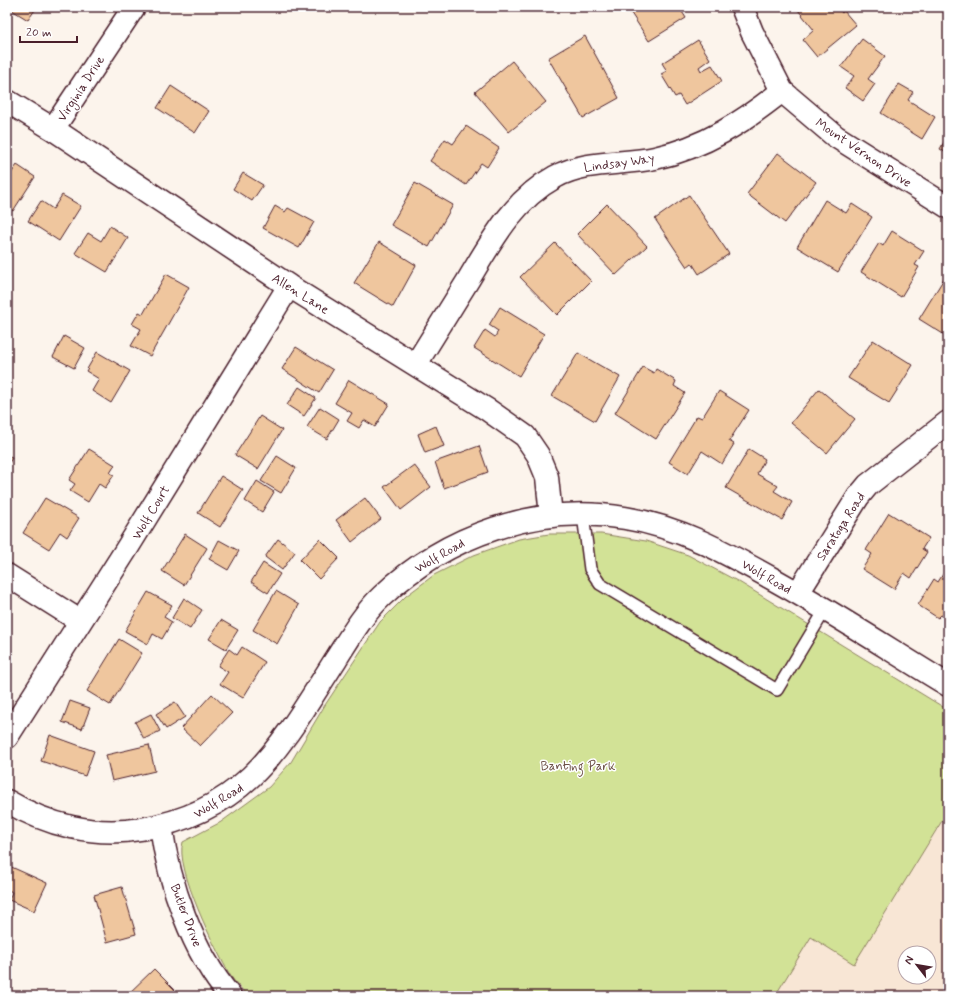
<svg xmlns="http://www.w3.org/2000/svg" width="955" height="1003" font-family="Mynerve,sans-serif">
<rect width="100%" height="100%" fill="#fcf4ec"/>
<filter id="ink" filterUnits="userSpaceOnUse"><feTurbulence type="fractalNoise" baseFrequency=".025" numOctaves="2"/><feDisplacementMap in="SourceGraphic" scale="8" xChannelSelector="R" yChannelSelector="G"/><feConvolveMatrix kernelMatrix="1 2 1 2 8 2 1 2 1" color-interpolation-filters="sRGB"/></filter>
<g filter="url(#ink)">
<path fill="#f8e6d5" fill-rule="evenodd" d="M948,811V996H775L811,937L854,963ZM905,953H929V977H905Z"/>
<path fill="#d2e296" stroke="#8e8060" d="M549,534H601L646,541L688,555L739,582L948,710V811L854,964L811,937L775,996H248C242,989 235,983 230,975C216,951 174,867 183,842L221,822L269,787L291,762L325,705L380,622L406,596L434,575L474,555L519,539Z"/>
<path fill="#efc69e" stroke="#4a1f2b" d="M7,7H37L28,20Z
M627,7H679L686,18L649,41Z
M801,7H836L842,13L844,11L856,25L817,57L803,40L814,30L798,10Z
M585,36L619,98L583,118L548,58Z
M862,39L885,56L868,79L875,84L863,101L845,88L854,76L841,67Z
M698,40L710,59L699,67L701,71L712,65L722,81L685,105L679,95L675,97L661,74L667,71L662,63Z
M512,61L546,102L509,132L475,92Z
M899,84L913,92L908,100L935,117L922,139L881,113Z
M171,86L209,111L195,133L157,108Z
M466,126L499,148L487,167L481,163L466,185L430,161L445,139L453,144Z
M948,135V154L940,149Z
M778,153L816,182L785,223L747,194Z
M17,165L35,177L13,211L7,207V179Z
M243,173L263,185L252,201L233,189Z
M415,183L453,205L429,247L391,225Z
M62,195L81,206L59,241L28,221L41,201L53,209Z
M689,195L729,254L699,274L692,263L687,267L655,219Z
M825,200L846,213L852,204L872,217L838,272L797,247Z
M607,204L647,246L616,275L577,234Z
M275,206L285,212L288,208L314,222L299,248L263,228Z
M110,226L128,238L107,272L75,253L88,233L101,241Z
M892,231L924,251L915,265L919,267L901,297L861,272L879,243L883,246Z
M379,242L416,265L393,307L354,283Z
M555,243L591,281L557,315L520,277Z
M948,272V337L919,319Z
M166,274L189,287L150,356L131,346L141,329L132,324L139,312L143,314Z
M500,307L544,334L519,376L474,348L485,330L495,337L498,331L489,325Z
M64,336L85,348L74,368L53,357Z
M873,340L913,365L889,403L848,378Z
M296,347L333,370L319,393L282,369Z
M97,352L130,371L111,403L92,391L99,379L86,371Z
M578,353L620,377L595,421L552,396Z
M643,367L654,373L656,369L676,381L674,386L685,393L656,439L615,413Z
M349,380L389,404L375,427L364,420L359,428L347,421L352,413L335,403Z
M299,387L316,398L304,416L287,405Z
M819,389L855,419L827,453L791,423Z
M719,391L749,410L729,441L734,444L722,464L702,451L688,474L669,462L697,416L702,418Z
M320,407L339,419L327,439L307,427Z
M260,416L282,430L258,469L235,455Z
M436,426L444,446L425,453L418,434Z
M479,446L488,472L444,488L435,462Z
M89,449L115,465L110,473L114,475L105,488L99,484L88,502L70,491L75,484L69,480Z
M749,449L765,459L757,474L778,486L774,491L792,502L782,520L726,488Z
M7,454L12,458L7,466Z
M277,456L296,468L281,493L261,481Z
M414,465L431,487L401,510L384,487Z
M221,476L243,490L220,527L198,513Z
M257,481L274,492L262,512L245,501Z
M45,498L79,518L67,537L60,532L49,549L23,533Z
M365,498L381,519L352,542L336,520Z
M889,513L929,538L922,549L927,552L911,578L904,573L894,589L862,569L872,554L866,550Z
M185,534L207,548L184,585L162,571Z
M278,539L295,552L282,570L265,557Z
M320,539L339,558L319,579L300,560Z
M219,540L239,551L228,570L209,559Z
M263,563L280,574L268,593L251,582Z
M945,571L948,573V619L941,615L938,618L918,605L934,579L938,582Z
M276,591L299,605L277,644L253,630Z
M148,592L172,605L164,617L172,622L162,639L153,634L148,644L125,631Z
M184,598L202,610L190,629L172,618Z
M221,620L238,630L226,649L209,639Z
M119,639L142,653L110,705L87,691Z
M242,647L265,662L243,698L220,684L228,672L218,666L229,649L237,655Z
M212,694L232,713L200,746L181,728Z
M70,701L90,708L82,729L62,722Z
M175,702L185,717L166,729L156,714Z
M151,714L160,731L144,739L135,722Z
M50,735L94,751L85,776L41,761Z
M149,745L155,771L112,781L106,755Z
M7,865L47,883L34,911L9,900L12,892L7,889Z
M122,887L136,934L107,942L94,895Z
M154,969L175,990L169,996H126Z"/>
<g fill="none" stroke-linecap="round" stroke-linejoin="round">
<defs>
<path id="lane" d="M583,515L590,569L600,584L777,690L825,610"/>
<path id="street" d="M742,7L752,32L782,91L835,136L948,207
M7,101L53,129L289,286L488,410L525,436L538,455L547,477L551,516
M53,129L134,7
M416,364C433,337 450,309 467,282C491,242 513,200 555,177C586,160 622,165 655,158C705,147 743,122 782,91
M7,575L80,621
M798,593L858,497L868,485L948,422
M7,737L126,550L289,286
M7,801C47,825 94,837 141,829C248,812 283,742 336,659C350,637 363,614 382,596C446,535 538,503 625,518C682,527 730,555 780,583C837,615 892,651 948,685
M161,826C169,884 192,951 230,996"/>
</defs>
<use href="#lane" stroke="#4a1f2b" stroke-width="14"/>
<use href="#street" stroke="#4a1f2b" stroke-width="25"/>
<use href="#lane" stroke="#fff" stroke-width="11"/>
<use href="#street" stroke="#fff" stroke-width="22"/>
</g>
</g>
<g text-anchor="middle" stroke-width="3" stroke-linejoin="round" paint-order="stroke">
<g font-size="13" fill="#4a1f2b" stroke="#fff">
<text transform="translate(80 88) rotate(-57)" y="5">Virginia Drive</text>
<text transform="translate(864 152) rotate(34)" y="5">Mount Vernon Drive</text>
<text transform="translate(619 162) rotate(-8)" y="5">Lindsay Way</text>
<text transform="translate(301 293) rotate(32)" y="5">Allen Lane</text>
<text transform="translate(150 512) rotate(-59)" y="5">Wolf Court</text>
<text transform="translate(840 526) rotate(-57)" y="5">Saratoga Road</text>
<text transform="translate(439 555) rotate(-30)" y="5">Wolf Road</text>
<text transform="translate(767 576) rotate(30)" y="5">Wolf Road</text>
<text transform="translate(218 800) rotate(-31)" y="5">Wolf Road</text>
<text transform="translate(187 915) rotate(69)" y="5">Butler Drive</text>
</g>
<g font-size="13" fill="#6c5046" stroke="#fff">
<text x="578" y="770">Banting Park</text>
</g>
</g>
<rect width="955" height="1003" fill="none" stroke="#fff" stroke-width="24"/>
<rect x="12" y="12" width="931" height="979" fill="none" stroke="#4a1f2b" stroke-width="1.5" filter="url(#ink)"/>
<g transform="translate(917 965) rotate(301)"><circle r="19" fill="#ffffff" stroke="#b7a5aa"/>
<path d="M0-3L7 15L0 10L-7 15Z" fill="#4a1f2b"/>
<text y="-6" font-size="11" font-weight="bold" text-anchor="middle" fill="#4a1f2b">N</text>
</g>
<path d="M20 36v6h57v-6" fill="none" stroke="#4a1f2b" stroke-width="2"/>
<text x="26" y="36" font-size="12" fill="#4a1f2b" stroke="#ffffff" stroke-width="3" paint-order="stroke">20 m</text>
</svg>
